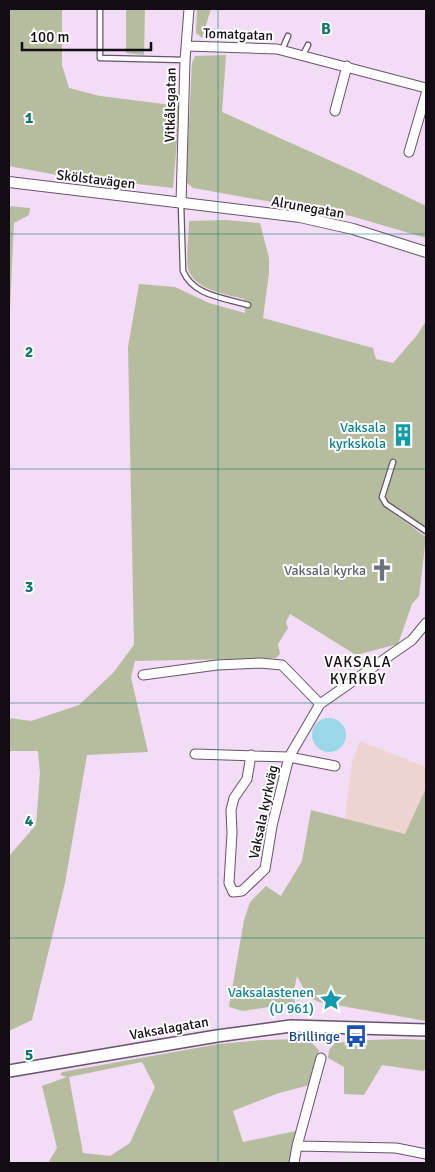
<svg xmlns="http://www.w3.org/2000/svg" width="435" height="1172" font-family="Signika,sans-serif">
<rect width="100%" height="100%" fill="#f2dcf6"/>
<path fill="#eed4d1" d="M360,741L426,767L425,793L405,834L345,819L352,761Z"/>
<path fill="#b6bd9e" fill-rule="evenodd" d="M9,9H62V65L69,88L100,96L180,106L173,188L57,175L9,166Z
M126,9H145L144,55L126,53Z
M197,9H211L202,38L196,33Z
M226,55L222,112L360,174L426,206V238L351,216L193,188L186,182L192,63L195,56Z
M9,206L30,208L29,215L14,223L9,332Z
M226,220L260,223L269,258V273L263,318L373,348L376,359L393,363L418,334L426,321V529L389,510L426,537L419,596L412,604L398,644L356,655L290,614L286,622L288,628L278,644L280,654L276,658L135,661L131,677L148,752L87,755L65,883L32,1020L9,1031V856L36,825L40,773L38,751H9V718L31,721L79,705L113,673L134,645L128,347L139,284L175,287L209,303L245,313L244,299C226,294 193,290 188,268C186,259 189,232 189,221Z
M426,788V1021L319,1002L308,997L297,976L293,994L295,1003L243,1011L229,1007L244,920L250,902L266,886L281,896L302,861L311,810L405,834Z
M308,1039L319,1050L310,1085L279,1093L233,1111L243,1142L296,1131L293,1141L290,1163H48L57,1148L42,1086L67,1077L60,1075L62,1072L219,1044L262,1040ZM142,1062L155,1087L130,1143L110,1156L83,1153L69,1077Z
M406,1039L426,1040V1069L423,1071L382,1065L364,1095L344,1094V1067L328,1058L329,1050L335,1043L368,1040Z"/>
<path fill="#9ad8e9" d="M312 735a17 17 0 1 1 34 0a17 17 0 1 1-34 0Z"/>
<g fill="none" stroke-linecap="round" stroke-linejoin="round">
<defs>
<path id="service" d="M100,9V58L185,60
M282,50L288,36
M303,55L308,45
M181,204L183,271C193,296 225,298 248,305
M393,462L382,497L386,504L426,531"/>
<path id="minor" d="M186,46L277,49L426,88
M335,111L347,66
M409,152L426,94
M181,203L185,60L189,9
M143,675L217,665L260,663L282,665L320,704
M195,754L289,757L335,766
M251,755L247,779L234,798L231,810L232,833L229,883L233,892L242,891L265,869L272,826L289,757L320,704L412,640L426,623
M297,1146L396,1148L426,1154
M294,1163L297,1146L321,1058"/>
<path id="tertiary" d="M9,182L300,217L353,229L426,252"/>
<path id="secondary" d="M9,1071L217,1036L291,1026L426,1030"/>
</defs>
<use href="#service" stroke="#67546a" stroke-width="7"/>
<use href="#minor" stroke="#67546a" stroke-width="11"/>
<use href="#tertiary" stroke="#67546a" stroke-width="12"/>
<use href="#secondary" stroke="#67546a" stroke-width="14"/>
<use href="#service" stroke="#fff" stroke-width="4.5"/>
<use href="#minor" stroke="#fff" stroke-width="9"/>
<use href="#tertiary" stroke="#fff" stroke-width="10"/>
<use href="#secondary" stroke="#fff" stroke-width="11"/>
</g>
<path fill="none" stroke="#0f766e" stroke-width="1" stroke-opacity="0.55" d="M218,9V1163M9,234H426M9,469H426M9,703H426M9,938H426"/>
<defs>
<symbol id="building-bare" viewBox="-9 -9 18 18"><path d="M-4-6H4V6H1V3H-1V6H-4ZM-2.5-4.3h1.7v1.8h-1.7ZM.8-4.3h1.7v1.8H.8ZM-2.5-1h1.7V.8h-1.7ZM.8-1h1.7V.8H.8Z" fill="#0f9aa8" stroke="#fff" stroke-width="2.5" paint-order="stroke"/></symbol>
<symbol id="church-bare" viewBox="-9 -9 18 18"><path d="M-1.2-6h2.4v3.5h3.3v2.4h-3.3V6h-2.4V-.1h-3.3v-2.4h3.3Z" fill="#6b7280" stroke="#fff" stroke-width="2.5" paint-order="stroke"/></symbol>
<symbol id="sight-bare" viewBox="-9 -9 18 18"><path d="M0-6L1.8-2.2L6-1.7L2.9 1.2L3.7 5.4L0 3.3L-3.7 5.4L-2.9 1.2L-6-1.7L-1.8-2.2Z" fill="#0f9aa8" stroke="#fff" stroke-width="2.5" paint-order="stroke"/></symbol>
<symbol id="bus-bare" viewBox="-9 -9 18 18"><path d="M-5-6H5V4H4V6H2V4H-2V6H-4V4H-5ZM-3.5-4V0h7V-4ZM-3.5 1.2v1.5H-2V1.2ZM2 1.2v1.5H3.5V1.2Z" fill="#1a4fb4" stroke="#fff" stroke-width="2.5" paint-order="stroke"/></symbol>
</defs>
<g fill-rule="evenodd">
<use href="#building-bare" x="387" y="419" width="32" height="32"/>
<use href="#church-bare" x="366" y="554" width="32" height="32"/>
<use href="#sight-bare" x="315" y="984" width="32" height="32"/>
<use href="#bus-bare" x="340" y="1020" width="32" height="32"/>
</g>
<g text-anchor="middle" stroke-width="4" stroke-linejoin="round" paint-order="stroke">
<g font-size="14" fill="#140c15" stroke="#fff">
<text transform="translate(238 34) rotate(2)" y="5">Tomatgatan</text>
<text transform="translate(170 105) rotate(-89)" y="5">Vitkålsgatan</text>
<text transform="translate(96 179) rotate(7)" y="5">Skölstavägen</text>
<text transform="translate(308 207) rotate(10)" y="5">Alrunegatan</text>
<text transform="translate(263 812) rotate(-78)" y="5">Vaksala kyrkväg</text>
<text transform="translate(169 1028) rotate(-10)" y="5">Vaksalagatan</text>
</g>
<g font-size="14" fill="#0d838f" stroke="#fff" text-anchor="end">
<text x="386" y="432">Vaksala<tspan x="386" dy="16">kyrkskola</tspan></text>
<text x="314" y="997">Vaksalastenen<tspan x="314" dy="16">(U 961)</tspan></text>
</g>
<g font-size="14" fill="#5b616d" stroke="#fff" text-anchor="end">
<text x="366" y="575">Vaksala kyrka</text>
</g>
<g font-size="14" fill="#164399" stroke="#fff" text-anchor="end">
<text x="340" y="1041">Brillinge</text>
</g>
<g font-size="15" letter-spacing="1" fill="#140c15" stroke="#fff">
<text x="358" y="667">VAKSALA<tspan x="358" dy="17">KYRKBY</tspan></text>
</g>
</g>
<g font-size="16" text-anchor="middle" font-weight="bold" fill="#0f766e" stroke="#fff" stroke-width="4" stroke-linejoin="round" paint-order="stroke">
<text x="326" y="34">B</text>
<text x="29" y="123">1</text>
<text x="29" y="357">2</text>
<text x="29" y="592">3</text>
<text x="29" y="826">4</text>
<text x="29" y="1060">5</text>
</g>
<rect width="435" height="1172" fill="none" stroke="#140c15" stroke-width="20"/>
<path d="M22 42v8h129v-8" fill="none" stroke="#140c15" stroke-width="2.5"/>
<text x="30" y="42" font-size="15" fill="#140c15" stroke="#ffffff" stroke-width="4" paint-order="stroke">100 m</text>
</svg>
